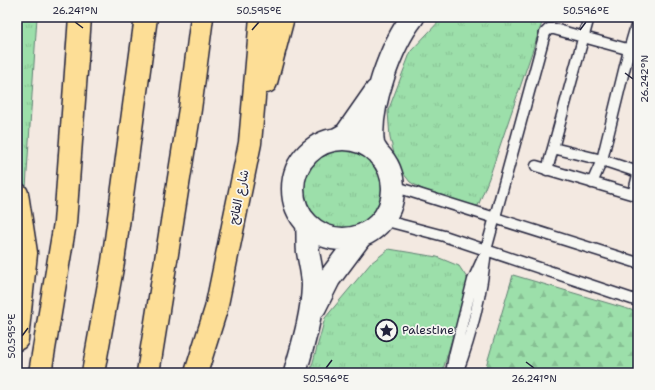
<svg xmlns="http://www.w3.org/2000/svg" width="655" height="390" font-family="'Shantell Sans','Playpen Sans Arabic',sans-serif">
<defs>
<pattern id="grass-tufts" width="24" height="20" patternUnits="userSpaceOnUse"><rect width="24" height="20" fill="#9cdfaa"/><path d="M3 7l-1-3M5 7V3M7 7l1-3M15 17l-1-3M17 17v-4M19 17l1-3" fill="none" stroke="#86bf93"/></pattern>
<pattern id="forest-firs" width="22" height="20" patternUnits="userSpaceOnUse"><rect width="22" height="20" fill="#9cdfaa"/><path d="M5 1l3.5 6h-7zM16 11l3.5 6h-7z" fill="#86bf93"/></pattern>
</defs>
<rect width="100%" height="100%" fill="#f3e9e1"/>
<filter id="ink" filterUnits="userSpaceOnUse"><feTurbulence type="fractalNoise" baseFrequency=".025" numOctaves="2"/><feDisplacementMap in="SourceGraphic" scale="8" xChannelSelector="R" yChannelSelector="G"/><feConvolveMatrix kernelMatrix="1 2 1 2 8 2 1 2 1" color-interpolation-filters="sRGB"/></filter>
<g filter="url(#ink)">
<path fill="url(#grass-tufts)" stroke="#5f8072" d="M17,17H37L26,188L17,177Z
M443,17H544L489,178L478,206L458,202L429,193L410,182L397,165L390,138L388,111L411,51Z
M302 190a42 42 0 1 1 84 0a42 42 0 1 1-84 0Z
M389,249L437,257L459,266L469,281L442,373H310L325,318L371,263Z"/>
<path fill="url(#forest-firs)" stroke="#5f8072" d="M513,275L638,312V373H484Z"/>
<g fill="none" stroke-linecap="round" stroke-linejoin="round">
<defs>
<path id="lane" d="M553,148L602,160L638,172
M536,166L638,196
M547,170L589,17
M592,183L602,160L629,50L638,19
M393,186L638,263
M633,195L638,175
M383,220L444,236L638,301
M451,373L454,356L473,280L483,258
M457,373C472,334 482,292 486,250L545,33L549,29H554L638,52"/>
<path id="secondary" d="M337,139L346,134L376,91
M293 189a50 50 0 1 1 100 0a50 50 0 1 1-100 0Z
M379,155C377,151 374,148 373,144C368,108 391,45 413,17
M315,307L329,279L361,236
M295,373C303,344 312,316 313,286C313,274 310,264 308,252C307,244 308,234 307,225"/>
<path id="primary" d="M266,82L283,17
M17,194L26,253L17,339
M40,373L65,223L80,17
M93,373L113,262L146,17
M148,373L190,109L202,17
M196,373L216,309L250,143L261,17"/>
</defs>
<use href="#lane" stroke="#22223b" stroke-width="13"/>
<use href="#secondary" stroke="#22223b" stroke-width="25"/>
<use href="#primary" stroke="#22223b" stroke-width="25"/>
<use href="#lane" stroke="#f6f6f2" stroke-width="10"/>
<use href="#secondary" stroke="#f6f6f2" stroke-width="22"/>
<use href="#primary" stroke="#fdde96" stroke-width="22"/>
</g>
</g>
<path fill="none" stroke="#22223b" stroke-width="1.5" d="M75,22L83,28M252,30L259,22M580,30L586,22M625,73L633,79M22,336L28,328M526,362L534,368M326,368L332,360"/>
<defs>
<symbol id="sight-ring" viewBox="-11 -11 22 22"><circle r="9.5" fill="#f6f6f2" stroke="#22223b" stroke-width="1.5"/><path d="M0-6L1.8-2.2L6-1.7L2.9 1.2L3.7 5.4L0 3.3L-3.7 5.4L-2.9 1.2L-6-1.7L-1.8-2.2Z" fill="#22223b"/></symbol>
</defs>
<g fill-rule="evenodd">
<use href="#sight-ring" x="374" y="318" width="25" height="25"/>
</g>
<g text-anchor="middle" stroke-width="3.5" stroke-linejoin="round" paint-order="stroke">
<g font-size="12" fill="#22223b" stroke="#f6f6f2">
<text transform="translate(239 197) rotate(-78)" y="4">شارع الفاتح</text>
</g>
<g font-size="12" fill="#22223b" stroke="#f6f6f2" text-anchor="start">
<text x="402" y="334">Palestine</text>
</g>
</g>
<rect width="655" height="390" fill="none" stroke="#f6f6f2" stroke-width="44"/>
<rect x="22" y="22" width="611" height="346" fill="none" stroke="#22223b" stroke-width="1.5"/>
<g font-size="10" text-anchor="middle" fill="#22223b">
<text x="75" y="14">26.241°N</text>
<text x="259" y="14">50.595°E</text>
<text x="586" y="14">50.596°E</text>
<text transform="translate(644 79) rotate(-90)" y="4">26.242°N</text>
<text transform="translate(11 336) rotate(-90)" y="4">50.595°E</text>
<text x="326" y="382">50.596°E</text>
<text x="534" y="382">26.241°N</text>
</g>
</svg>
